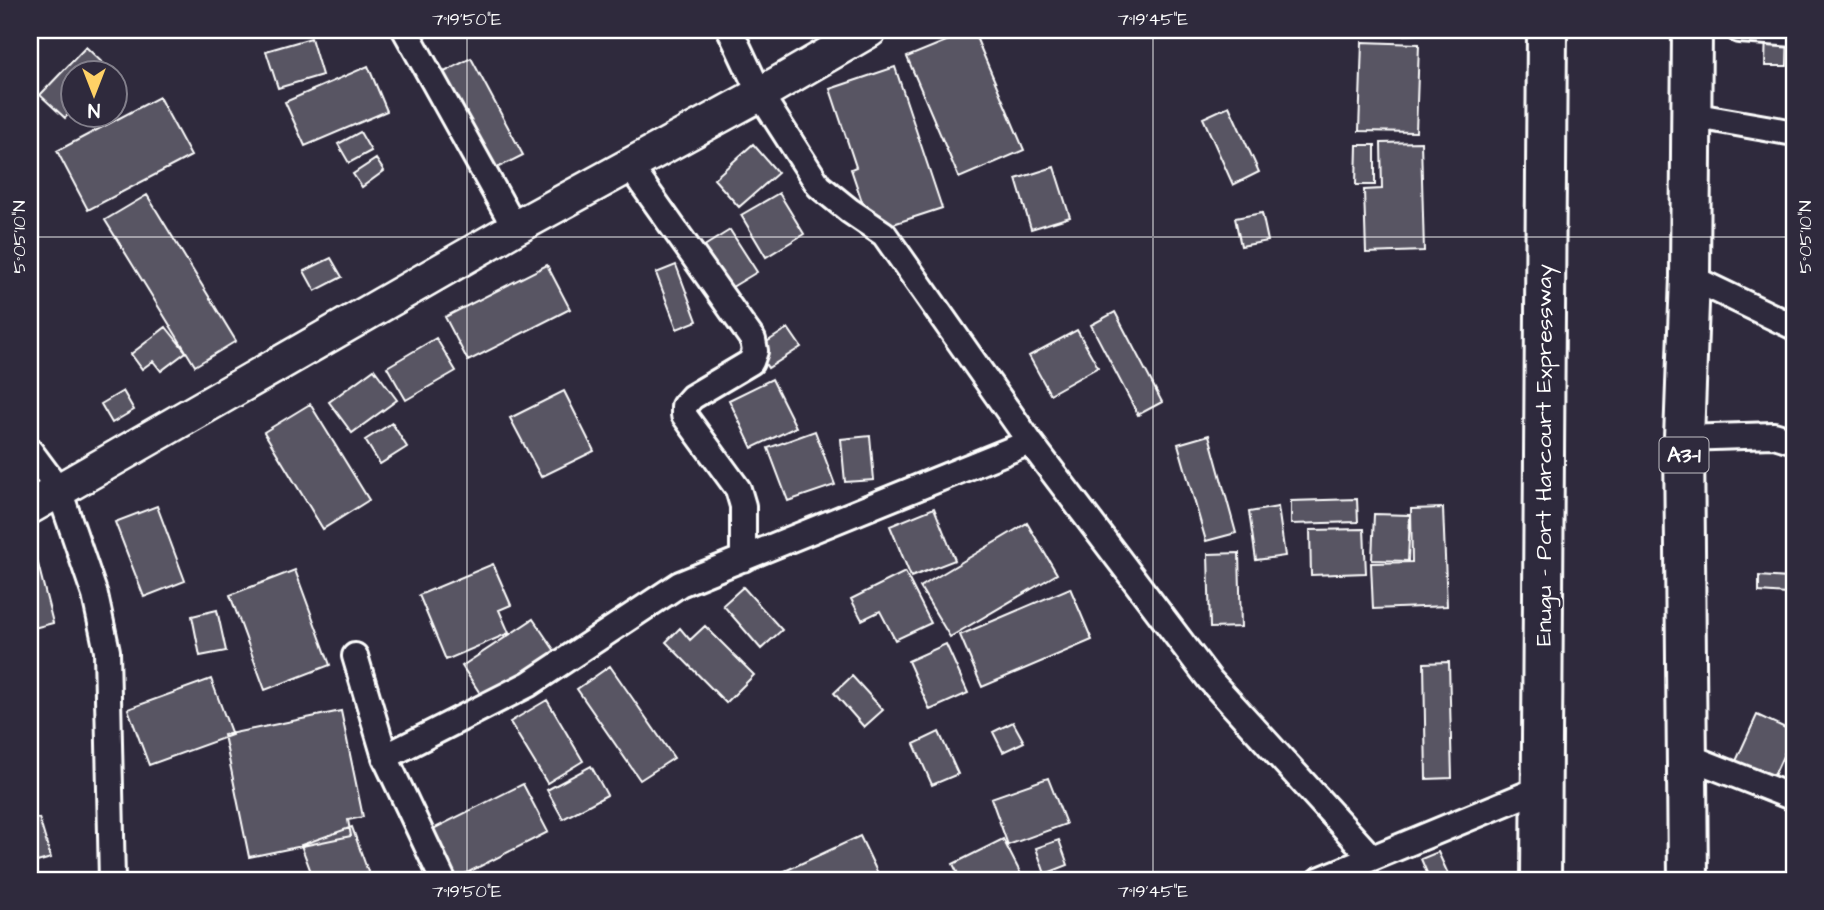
<svg xmlns="http://www.w3.org/2000/svg" width="1824" height="910" font-family="'Architects Daughter',sans-serif">
<rect width="100%" height="100%" fill="#2f2a3d"/>
<filter id="ink" filterUnits="userSpaceOnUse"><feTurbulence type="fractalNoise" baseFrequency=".0143" numOctaves="2"/><feDisplacementMap in="SourceGraphic" scale="14" xChannelSelector="R" yChannelSelector="G"/><feConvolveMatrix kernelMatrix="1 2 1 2 8 2 1 2 1" color-interpolation-filters="sRGB"/></filter>
<g filter="url(#ink)">
<path fill="#595564" stroke="#fff" stroke-width="2" d="M973,30L1024,150L959,178L907,57Z
M1366,30H1418V34L1367,36Z
M1766,30H1788L1787,66H1765Z
M311,38L322,75L278,88L266,51Z
M1362,42L1419,44L1416,132L1359,131Z
M86,47L110,70L107,74H74V108L65,118L40,95Z
M471,58L523,155L479,177L427,81Z
M368,66L387,111L305,146L285,102Z
M895,67L942,208L872,231L851,169L856,167L830,89Z
M159,97L191,156L88,210L57,151Z
M1229,106L1259,172L1233,185L1203,118Z
M360,132L371,151L349,163L338,144Z
M1421,142L1424,251L1366,253L1364,190L1382,189L1381,143Z
M753,144L778,173L739,207L714,179Z
M1357,145H1375V185H1356Z
M376,159L384,171L362,187L353,174Z
M1054,167L1070,217L1031,229L1016,179Z
M779,193L804,234L766,257L741,215Z
M147,195L236,341L195,366L105,220Z
M1262,213L1268,241L1241,246L1235,218Z
M730,230L757,272L719,295L693,253Z
M331,258L342,277L315,291L304,271Z
M547,265L570,309L468,361L445,317Z
M676,265L697,321L677,329L656,273Z
M1115,312L1162,402L1138,415L1091,325Z
M166,327L186,352L161,371L153,361L142,369L131,354Z
M788,328L801,347L768,368L756,349Z
M1077,330L1098,367L1050,394L1029,356Z
M436,338L456,371L406,400L387,367Z
M374,369L397,400L352,433L329,402Z
M772,379L796,427L752,448L729,400Z
M123,391L134,410L112,423L101,404Z
M564,391L594,451L541,477L510,418Z
M310,404L369,500L323,529L264,432Z
M1791,416H1794V482H1789Z
M392,423L407,447L380,464L365,440Z
M815,431L835,485L788,501L768,448Z
M1209,435L1236,533L1206,541L1178,444Z
M870,436L874,480L845,482L841,439Z
M1357,499L1358,522L1291,524V501Z
M157,506L185,581L144,597L115,522Z
M1278,507L1285,556L1256,560L1249,512Z
M934,508L955,560L911,577L890,526Z
M1443,508L1447,606L1373,609L1371,563L1412,562L1411,509Z
M1374,514L1410,515L1408,561L1372,560Z
M1789,517H1794V548H1789Z
M1027,523L1057,574L950,637L920,587Z
M1364,529L1366,573L1311,575L1310,530Z
M1239,553L1241,627L1210,628L1208,554Z
M37,560L53,623L30,629V561Z
M493,564L511,605L499,610L509,633L446,660L419,595Z
M295,570L330,665L265,690L230,595Z
M905,572L931,623L895,640L880,611L862,620L851,599Z
M1759,576L1788,578L1787,594L1759,592Z
M743,587L782,630L761,649L723,605Z
M1070,588L1092,640L982,687L960,635Z
M1791,591H1794V650H1790Z
M217,610L226,651L200,656L192,616Z
M533,619L561,660L489,707L462,666Z
M705,626L754,675L726,703L666,642L680,628L690,640Z
M946,644L968,693L930,710L908,661Z
M1449,662L1452,778L1426,779L1424,663Z
M610,666L674,758L640,780L577,689Z
M852,676L883,710L864,727L834,693Z
M211,679L232,735L149,765L128,709Z
M547,700L583,761L547,783L510,722Z
M341,711L363,817L348,820L351,836L249,857L224,735Z
M1757,715L1794,732L1773,778L1736,761Z
M1013,722L1024,742L1003,752L993,732Z
M939,732L958,774L932,785L914,744Z
M591,766L607,795L563,819L547,790Z
M1048,778L1066,824L1008,845L991,798Z
M523,784L548,832L453,880L415,838Z
M39,818L51,858L30,864V820Z
M352,827L371,880H314L301,845Z
M860,836L881,880H774L772,877Z
M1003,839L1024,880H961L953,864Z
M1059,840L1068,865L1045,874L1036,848Z
M1438,852L1449,876L1438,880H1430L1421,859Z"/>
<g fill="none" stroke-linecap="round" stroke-linejoin="round">
<defs>
<path id="minor" d="M405,30L515,228
M730,30L760,94L819,186L850,211L884,234L1030,442L1210,680L1371,857
M1739,30L1794,34
M1691,115L1794,133
M629,165L753,340L755,351L751,362L692,397L684,406V415L738,489L743,506V559
M1690,277L1794,327
M1684,438L1774,435L1794,441
M30,451L59,490L95,595L107,651L112,880
M355,656L385,757L443,880
M1687,756L1794,798
M385,757L529,684L680,584L1030,442
M1319,880L1542,788"/>
<path id="secondary" d="M30,507L515,228L760,94L870,30"/>
<path id="trunk" d="M1541,880L1547,30
M1688,880L1684,438L1690,277L1692,30"/>
</defs>
<use href="#minor" stroke="#fff" stroke-width="30"/>
<use href="#secondary" stroke="#fff" stroke-width="38"/>
<use href="#trunk" stroke="#fff" stroke-width="44"/>
<use href="#minor" stroke="#2f2a3d" stroke-width="24"/>
<use href="#secondary" stroke="#2f2a3d" stroke-width="33"/>
<use href="#trunk" stroke="#2f2a3d" stroke-width="38"/>
</g>
</g>
<path fill="none" stroke="#fff" stroke-width="2" stroke-opacity="0.45" d="M467,30V880M1153,30V880M30,237H1794"/>
<g text-anchor="middle" stroke-width="5" stroke-linejoin="round" paint-order="stroke">
<rect fill="#2f2a3d" stroke="#c1bfc5" stroke-width="2" x="1659.5" y="437.5" width="49" height="35" rx="5"/>
<g font-size="21" font-weight="bold" fill="#fff">
<text x="1684" y="462">A3-1</text>
</g>
<g font-size="23" fill="#fff" stroke="#2f2a3d">
<text transform="translate(1543 455) rotate(-90)" y="8">Enugu - Port Harcourt Expressway</text>
</g>
</g>
<rect width="1824" height="910" fill="none" stroke="#2f2a3d" stroke-width="77"/>
<g transform="translate(94 94) rotate(180)"><circle r="33" fill="#2f2a3d" stroke="#827f8b" stroke-width="2"/>
<path d="M0-5L12 26L0 18L-12 26Z" fill="#ffd166"/>
<text y="-10" font-size="19" font-weight="bold" text-anchor="middle" fill="#ffffff">N</text>
</g>
<rect x="38" y="38" width="1748" height="834" fill="none" stroke="#fff" stroke-width="2.5"/>
<g font-size="18" text-anchor="middle" fill="#fff">
<text x="467" y="25">7°19'50"E</text>
<text x="1153" y="25">7°19'45"E</text>
<text transform="translate(1805 237) rotate(-90)" y="6">5°05'10"N</text>
<text transform="translate(19 237) rotate(-90)" y="6">5°05'10"N</text>
<text x="467" y="897">7°19'50"E</text>
<text x="1153" y="897">7°19'45"E</text>
</g>
</svg>
